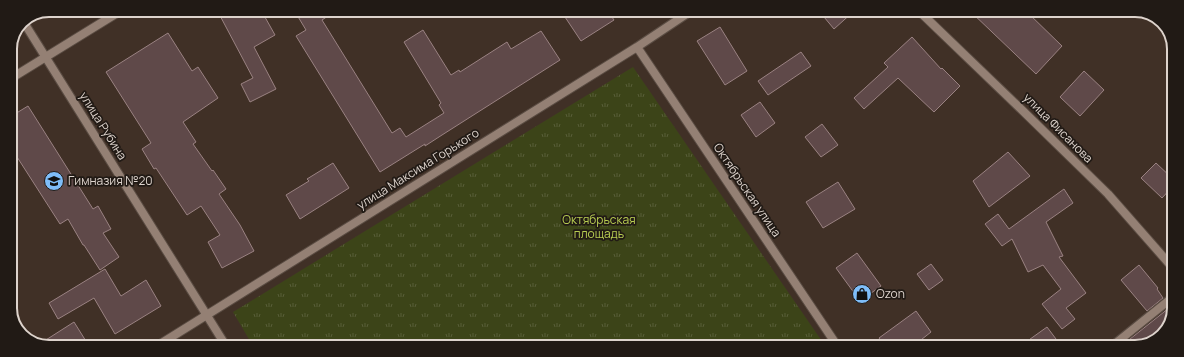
<svg xmlns="http://www.w3.org/2000/svg" width="1184" height="357" font-family="Manrope,sans-serif">
<defs>
<pattern id="park-tufts" width="24" height="20" patternUnits="userSpaceOnUse"><rect width="24" height="20" fill="#3c4418"/><path d="M3 7l-1-3M5 7V3M7 7l1-3M15 17l-1-3M17 17v-4M19 17l1-3" fill="none" stroke="#585e38"/></pattern>
</defs>
<rect width="100%" height="100%" fill="#403026"/>
<path fill="url(#park-tufts)" d="M633,67L826,347L253,346L233,312Z"/>
<path fill="#5f4949" stroke="#9a8282" d="M217,10H261L275,35L254,47L276,89L250,102L241,84L253,78Z
M294,10H337L322,20L392,133L400,128L406,137L444,113L439,105L441,103L404,42L423,30L451,75L459,70L460,72L507,42L511,49L541,31L560,60L442,135L425,146V144L380,172L296,36L306,30Z
M561,11H608L614,20L581,41Z
M819,11H854L834,29Z
M970,11H1026L1062,46L1036,74Z
M720,27L747,71L725,85L697,41Z
M168,33L192,71L198,67L218,98L183,122L196,142L193,144L212,171L213,170L226,189L219,194L240,225L254,251L222,268L208,242L220,235L201,206L187,215L156,168L154,169L142,149L151,143L106,72Z
M912,37L941,69L942,68L960,86L934,112L898,78L864,109L854,98L888,67L884,63Z
M801,52L811,66L768,95L758,81Z
M1084,71L1104,90L1080,116L1060,97Z
M760,102L775,123L756,137L741,115Z
M28,106L93,209L98,206L111,229L103,233L119,257L100,270L84,245H83L68,219L60,224L10,146V117Z
M822,124L838,145L821,157L805,137Z
M1008,152L1030,176L989,207L973,181Z
M333,163L349,188L300,219L286,195L309,181L307,179Z
M1156,163L1173,179V186L1162,198L1141,178Z
M838,182L855,209L823,228L806,202Z
M1064,189L1073,203L1046,222L1063,256L1059,257L1086,293L1066,308L1075,319L1062,329L1042,304L1061,289L1043,265L1028,272L1012,239L1002,246L985,224L998,214L1009,229Z
M857,253L881,286L860,301L836,268Z
M931,264L943,280L929,290L917,274Z
M1139,265L1158,288L1157,289L1163,298L1147,311L1121,280Z
M105,269L121,296L146,280L161,306L115,334L94,298L58,319L49,303Z
M1169,308L1170,310L1173,308V318L1158,339L1135,347H1120Z
M916,311L931,332L912,347H886L879,338Z
M74,322L89,346H39L38,345Z
M1047,327L1062,347H1019Z"/>
<g fill="none" stroke-linecap="round" stroke-linejoin="round">
<defs>
<path id="service" d="M1111,347L1173,297"/>
<path id="minor" d="M23,21L226,346
M637,47L838,347
M157,346L637,47L691,11"/>
<path id="tertiary" d="M919,11L1023,111L1108,194L1173,268
M10,79L122,10"/>
</defs>
<use href="#service" stroke="#5a4c43" stroke-width="10"/>
<use href="#minor" stroke="#5a4c43" stroke-width="10"/>
<use href="#tertiary" stroke="#5a4c43" stroke-width="10"/>
<use href="#service" stroke="#948074" stroke-width="8"/>
<use href="#minor" stroke="#948074" stroke-width="8"/>
<use href="#tertiary" stroke="#948074" stroke-width="8"/>
</g>
<defs>
<symbol id="school-disc" viewBox="-11 -11 22 22"><circle r="9.5" fill="#7ebdf9" stroke="#211a15"/><path d="M0-5L7-2L0 1L-7-2ZM-4 1L0 2.5L4 1V4Q0 6-4 4Z" fill="#111"/></symbol>
<symbol id="shop-disc" viewBox="-11 -11 22 22"><circle r="9.5" fill="#7ebdf9" stroke="#211a15"/><path d="M-5-2.5h2.3a2.7 3.5 0 0 1 5.4 0H5L5.5 6h-11ZM-1.5-2.5h3a1.5 2.3 0 0 0-3 0Z" fill="#111"/></symbol>
</defs>
<g fill-rule="evenodd">
<use href="#school-disc" x="43" y="170" width="22" height="22"/>
<use href="#shop-disc" x="851" y="283" width="22" height="22"/>
</g>
<g text-anchor="middle" stroke-width="3.5" stroke-linejoin="round" paint-order="stroke">
<g font-size="12" fill="#ddd3cc" stroke="#211a15">
<text transform="translate(103 126) rotate(58)" y="4">улица Рубина</text>
<text transform="translate(1058 128) rotate(45)" y="4">улица Фисанова</text>
<text transform="translate(418 169) rotate(-32)" y="4">улица Максима Горького</text>
<text transform="translate(747 190) rotate(56)" y="4">Октябрьская улица</text>
</g>
<g font-size="12" fill="#ddd3cc" stroke="#211a15" text-anchor="start">
<text x="68" y="185">Гимназия №20</text>
<text x="876" y="298">Ozon</text>
</g>
<g font-size="12" fill="#b7cc51" stroke="#211a15">
<text x="599" y="224">Октябрьская<tspan x="599" dy="14">площадь</tspan></text>
</g>
</g>
<path d="M0 0H1184V357H0ZM49 17H1135A32 32 0 0 1 1167 49V308A32 32 0 0 1 1135 340H49A32 32 0 0 1 17 308V49A32 32 0 0 1 49 17Z" fill="#211a15" fill-rule="evenodd"/>
<path fill="none" stroke="#ddd3cc" stroke-width="2" d="M49 17H1135A32 32 0 0 1 1167 49V308A32 32 0 0 1 1135 340H49A32 32 0 0 1 17 308V49A32 32 0 0 1 49 17Z"/>
</svg>
